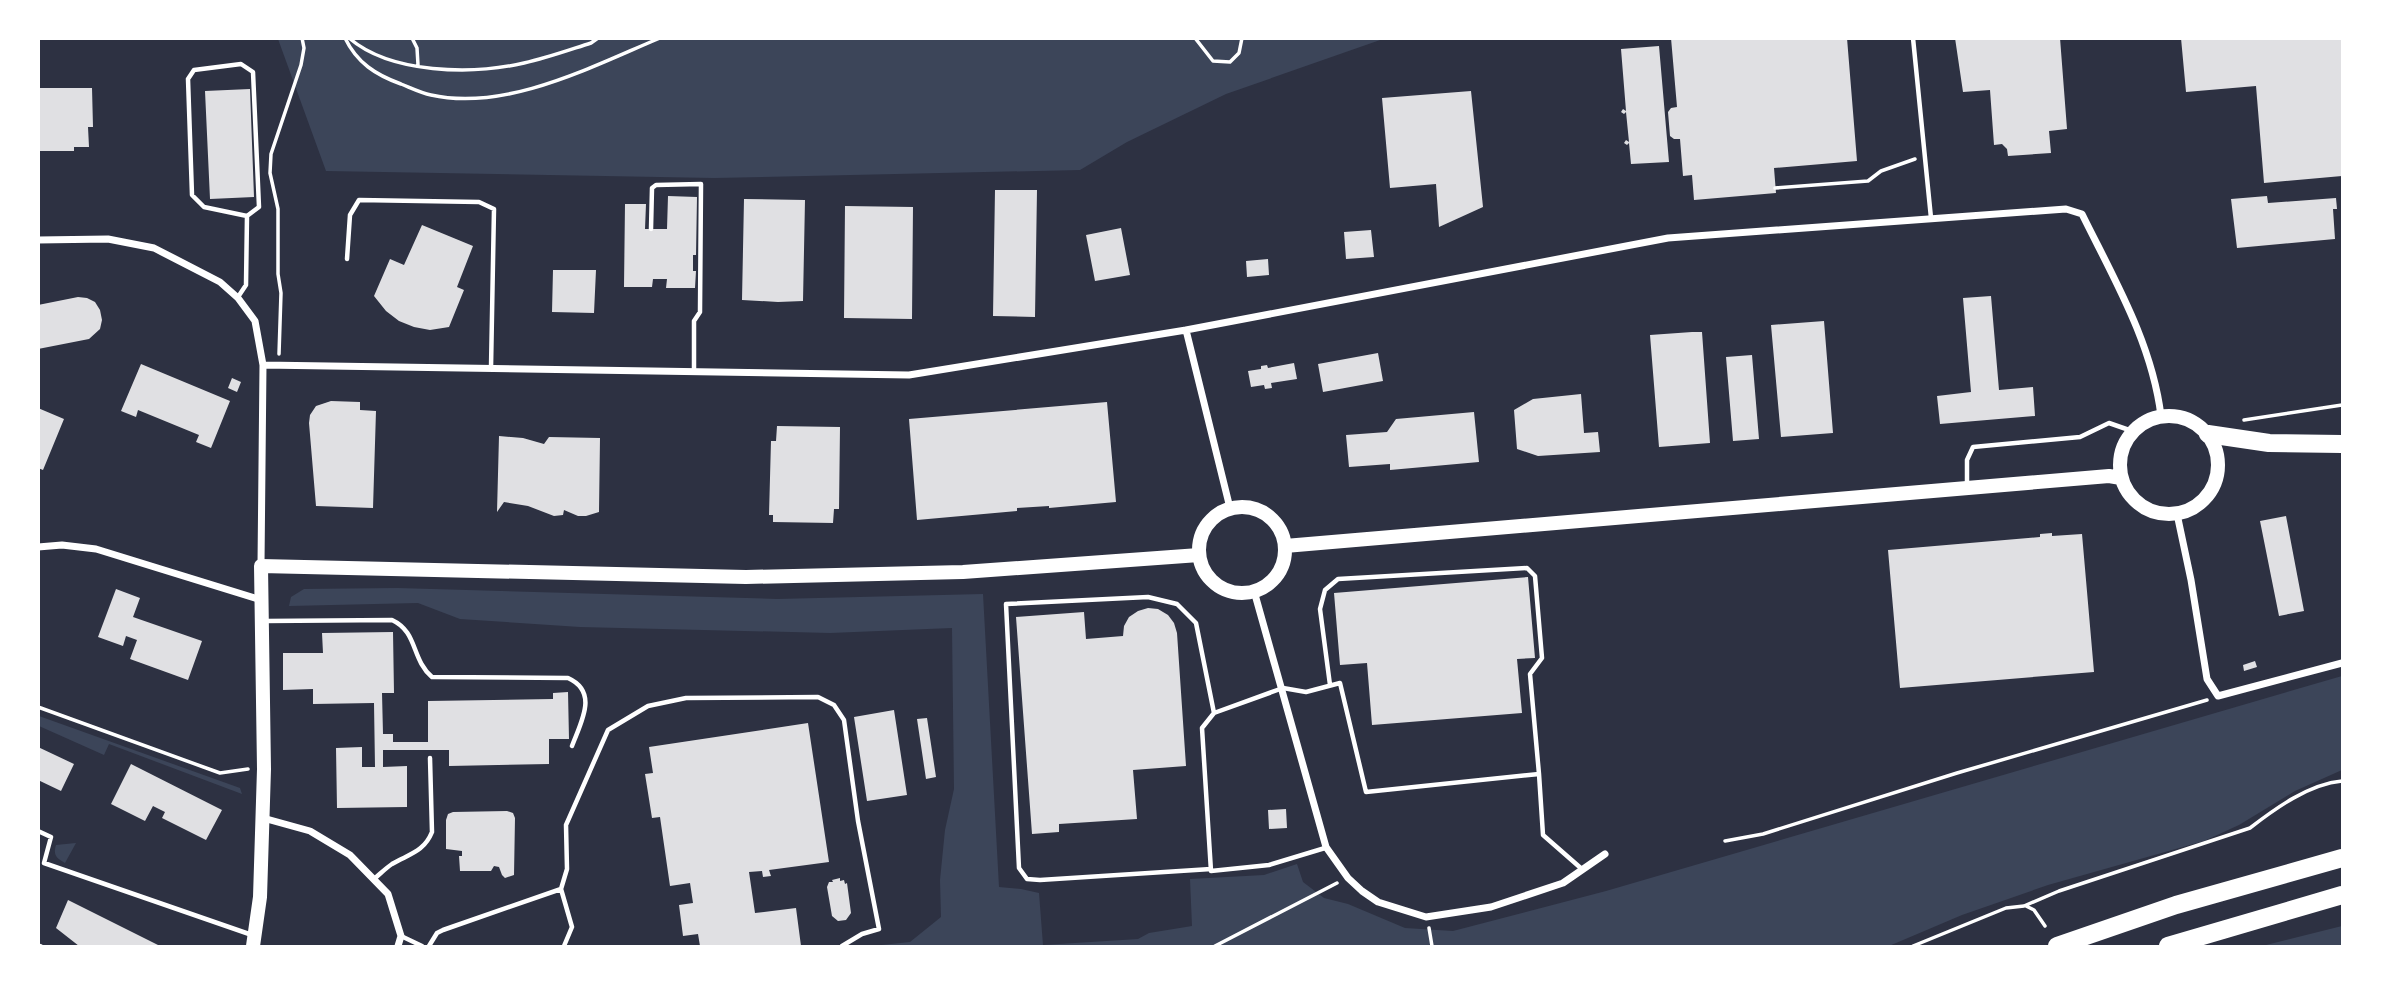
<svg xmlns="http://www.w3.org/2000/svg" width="2381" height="985" font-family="Merriweather,serif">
<rect width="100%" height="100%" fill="#2d3142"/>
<path fill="#3c4559" d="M278,39H1383L1226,94L1127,142L1080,170L714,178L326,171Z
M397,588L777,599L983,594L999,887L1021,889L1039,893L1043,945L1138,939L1149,933L1192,926L1190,879L1264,875L1297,864L1303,882L1324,898L1348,904L1405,928L1453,931L1606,891L2342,676V770L2295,791L2239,825L2204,841L2048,885L1962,915L1889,946H872L910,942L941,917L940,880L945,830L954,789L952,628L830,633L580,627L460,619L418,603L289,606L291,597L304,589Z
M39,716L240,788L242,794L109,744L104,755L39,726Z
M76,843L65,863C56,858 53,855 56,845Z
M2342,926V945L2339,946H2262Z"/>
<path fill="#e0e0e3" d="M1671,38H1847L1857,161L1774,168L1776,193L1694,200L1692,175L1683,176L1680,139H1674L1670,136L1668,112L1671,108L1677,107Z
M1955,38H2060L2067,129L2049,131L2051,153L2008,156L2007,149L2002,144L1994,145L1990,90L1963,92Z
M2181,38H2342V176L2264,183L2256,86L2186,92Z
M1659,46L1669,162L1631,164L1629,143L1627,145L1624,143L1626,140L1629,142L1626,112L1624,114L1621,112L1623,109L1626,111L1621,49Z
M38,88H92L93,127H88L89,147H74V151H38Z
M250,89L254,197L210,199L205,91Z
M1471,91L1483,207L1439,227L1436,184L1390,188L1382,98Z
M995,190H1037L1035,317L993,316Z
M668,196L697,197L696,255H693V271H696L695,288H666L667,279H653L652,287H624L625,204H646L645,229H667Z
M2267,196L2268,203L2336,198L2337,209H2333L2335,239L2237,248L2231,199Z
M744,199L805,200L803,301L778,302L742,300Z
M845,206L913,207L912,319L844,318Z
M422,225L473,246L457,287L464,290L449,327L430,330L414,327L399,321L386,311L374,296L390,259L404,265Z
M1121,228L1130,275L1095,281L1086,235Z
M1371,230L1374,257L1346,259L1344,232Z
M1268,259L1269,275L1247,277L1246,261Z
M553,270H596L594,313L552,312Z
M1991,296L1999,390L2033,387L2035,416L1940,424L1937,396L1971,392L1963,298Z
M78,297L87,298L95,302L100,310L102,320L100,329L89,339L38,349V305Z
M1824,321L1833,433L1781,437L1771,325Z
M1692,332H1702L1710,443L1659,447L1650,335Z
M1378,353L1383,381L1323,392L1318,364Z
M1752,355L1759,439L1733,441L1726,357Z
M1294,363L1297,379L1271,383L1272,388L1265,389L1264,385L1251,387L1248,371L1261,369V366L1267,365L1268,368Z
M141,364L230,401L211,448L196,442L199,435L138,410L136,417L121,411Z
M232,378L241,382L237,392L228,388Z
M1581,394L1584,433L1598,432L1600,452L1538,456L1517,449L1514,410L1533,399Z
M331,401L360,402V410L376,411L373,508L316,506L309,423L310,415L316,406Z
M1107,402L1116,502L1049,508V506L1017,508V511L917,520L909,419Z
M38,408L64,419L43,470L38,468Z
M1474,412L1479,462L1390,470V464L1349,467L1346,435L1387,432L1396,419Z
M777,426L840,427L839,509H834L833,523L773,522V515H769L771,441H776Z
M499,436L523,438L544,444L549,437L600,438L599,512L586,516H578L564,510L563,515L554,516L528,506L504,502L497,512Z
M2286,516L2304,611L2279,616L2260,521Z
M2052,533V536L2082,534L2094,672L1900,688L1888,550L2040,537V534Z
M1528,577L1535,658L1517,659L1522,713L1372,725L1367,663L1340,665L1334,593Z
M116,589L140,598L133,617L202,641L188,680L130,659L137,640L126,636L123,646L98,637Z
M1148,608L1158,609L1168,615L1174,623L1177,633L1186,766L1133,770L1137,819L1059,824V832L1032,834L1016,617L1084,612L1086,639L1123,636L1124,626L1129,617L1138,611Z
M393,632L394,693H382L383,734H393V742H428V701L553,699V693L568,692L569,739H549V764L449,766V750H383V767L407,766V807L337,808L336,748L362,747V767H375L374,703L313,704V689L283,690V653H323L322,633Z
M2255,661L2257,667L2244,671L2243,665Z
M894,710L907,795L867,801L854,717Z
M927,718L936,777L926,779L917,719Z
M808,723L829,862L769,870L771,876L763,877L762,871L749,872L755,913L796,908L801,946H700L698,934L683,936L679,905L693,903L690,883L670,886L660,817L652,818L645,774L653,773L649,747Z
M38,747L74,764L61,791L38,780Z
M131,764L222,810L206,840L162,818L165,812L153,806L145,821L111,804Z
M1286,809L1287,828L1269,829L1268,810Z
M507,811L513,813L515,818L514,875L505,878L502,875L499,867L494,866L491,871H460L459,856H462V851L446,849V820L448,814L453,812Z
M840,878V881L844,880L845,884L847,883L851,913L846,920L838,921L832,916L827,887L829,882H833L832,880Z
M68,900L160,946H79L56,928Z"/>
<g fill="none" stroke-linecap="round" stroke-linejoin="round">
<path stroke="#fff" stroke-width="3.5" d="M345,38C357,63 376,75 401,84C411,88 421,93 431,95C506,112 593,66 660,38
M349,38C391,74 472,75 524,63C547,58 569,50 591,43L598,38
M412,38L417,48L418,65
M1195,38L1213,61L1230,62L1239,53L1242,38
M1775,188L1868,181L1881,171L1915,159
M279,354L281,293L278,274V209L270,173L271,154L301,65L304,48L302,38
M2244,420L2342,405
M38,707L220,773L248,769
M1725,841L1763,834L1957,773L2207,700
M2026,906L2034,910L2045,926
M1429,928L1432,946
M38,945L41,946
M1215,946L1337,883
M1913,946L2006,908L2024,906L2059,891L2250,828C2276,808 2309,784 2342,781"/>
<path stroke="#fff" stroke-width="4.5" d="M1913,38L1931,218
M241,64L253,72L259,207L247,216L204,207L192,195L188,79L194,70Z
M651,229L652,188L656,185L701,184L700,312L694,321V371
M347,259L350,215L359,200L479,202L494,209L491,368
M238,297L246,285L247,216
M1967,486V460L1973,447L2080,437L2109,423L2132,431
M266,621L392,620C418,632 411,659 432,677L568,678C599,692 581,722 572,746
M1214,713L1283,688L1306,692L1340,683L1366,792L1539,774L1530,674L1542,658L1535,576L1527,568L1338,579L1325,590L1320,609L1330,685
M1539,774L1543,835L1583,870
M38,831L51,837L44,863L252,935
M1211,869L1040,880L1027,879L1019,868L1006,604L1148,597L1177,604L1196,623L1214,713L1202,728L1211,871L1269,865L1325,848
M374,879C380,874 386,868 392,864C409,854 424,852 432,832L430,758
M561,889L567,869L566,825L608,730L648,706L686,698L818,697L834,705L844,720L858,821L879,929L862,934L842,946
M401,936L422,946
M429,946L437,933L443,930L561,889L572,927L564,946"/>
<path stroke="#fff" stroke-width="7" d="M38,240L108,239L154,248L220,282L238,298L255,321L263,365L261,565
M1186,330L1230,508
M263,365L909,375L1186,330L1668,238L2066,209L2082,214C2114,279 2152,343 2161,416
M2177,514L2191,580L2207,679L2218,696L2342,663
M38,547L62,545L96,549L261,600
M1254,591L1326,847L1348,878L1362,891L1378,902L1426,917L1491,907L1563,883L1605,854
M263,818L310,831L350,855L388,894L401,936L398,946"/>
<path stroke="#fff" stroke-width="14" d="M2120 465a49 49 0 1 1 98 0a49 49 0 1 1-98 0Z
M1199 550a43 43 0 1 1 86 0a43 43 0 1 1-86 0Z
M1285,546L2109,476L2121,478
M253,946L260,897L264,769L261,566L746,577L963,572L1199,555"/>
<path stroke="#fff" stroke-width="18" d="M2208,434L2269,443L2342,444
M2057,946L2176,905L2342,858
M2168,946L2342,895"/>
</g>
<rect width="2381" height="985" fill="none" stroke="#ffffff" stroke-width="80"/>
</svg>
